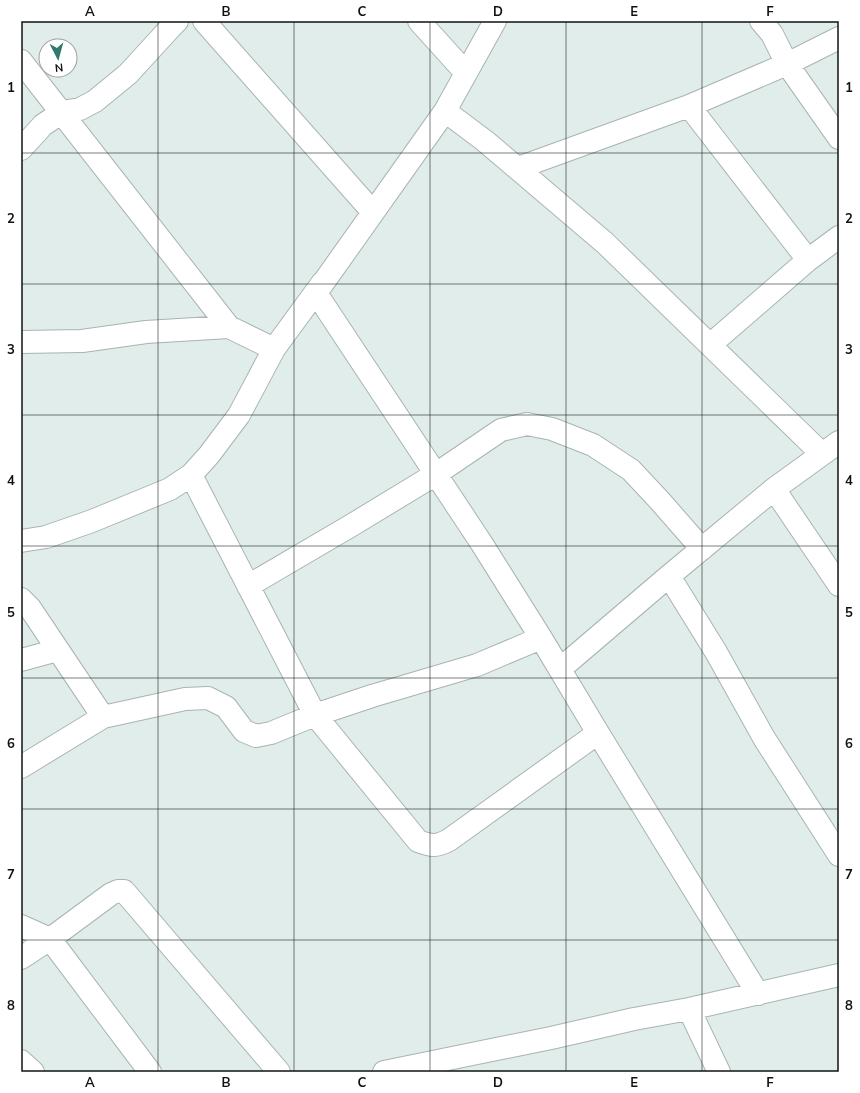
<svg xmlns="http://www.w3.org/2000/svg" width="860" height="1093" font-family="Mulish,sans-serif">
<rect width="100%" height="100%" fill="#e0edea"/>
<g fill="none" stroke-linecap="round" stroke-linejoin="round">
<defs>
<path id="street" d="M204,21L371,210
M419,21L466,73
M495,21L445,111L316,293L482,544L541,638L598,733L758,994
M761,21L772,34L787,64L839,138
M21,61L229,327
M689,106L808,260L839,237
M445,111L485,141L605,243L822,454
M21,149L43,125L62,112L80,109L95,101L128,74L171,27L177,21
M518,168L689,106L787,64L839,38
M21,342L82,341L146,332L229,327L274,349
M710,345L808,260
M191,475L315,715L418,841C431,846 436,847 449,840L598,733
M774,489L839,585
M21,541L46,537L92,521L170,489L191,475L209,455L239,415L274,349L323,282
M669,576L716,652L764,738L839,855
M248,586L352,525L436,474L501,430L527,424L552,429L593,445L631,470L660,501L702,549
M21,599L30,608L103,717L21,767
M21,660L58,650
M560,669L669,576L774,489L839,442
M103,717L185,699L208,698L226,707L244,731L256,736L271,733L315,715L372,696L477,665L541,638
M21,926L50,939L150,1072
M21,958L50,939L111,894L118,891H124L279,1072
M689,1009L719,1072
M21,1061L33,1072
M384,1072L551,1038L634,1019L689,1009L839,975"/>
</defs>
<use href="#street" stroke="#a8b4b1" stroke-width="24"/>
<use href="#street" stroke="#fff" stroke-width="22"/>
</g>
<path fill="none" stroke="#0e1312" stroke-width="1" stroke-opacity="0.55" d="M158,21V1072M294,21V1072M430,21V1072M566,21V1072M702,21V1072M21,153H839M21,284H839M21,415H839M21,546H839M21,678H839M21,809H839M21,940H839"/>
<rect width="860" height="1093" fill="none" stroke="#ffffff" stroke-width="44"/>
<g transform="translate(58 58) rotate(174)"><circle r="19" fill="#ffffff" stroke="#9fa1a0"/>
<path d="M0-3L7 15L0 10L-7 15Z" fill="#33786c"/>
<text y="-6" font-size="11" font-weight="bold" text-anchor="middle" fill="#0e1312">N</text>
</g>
<rect x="22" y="22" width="816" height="1049" fill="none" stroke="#0e1312" stroke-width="1.5"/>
<g font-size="13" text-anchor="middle" font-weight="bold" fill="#0e1312">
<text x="90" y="16">A</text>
<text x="226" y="16">B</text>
<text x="362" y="16">C</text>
<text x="498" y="16">D</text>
<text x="634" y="16">E</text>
<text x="770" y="16">F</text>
<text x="11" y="92">1</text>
<text x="849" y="92">1</text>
<text x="11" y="223">2</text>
<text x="849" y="223">2</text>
<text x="11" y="354">3</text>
<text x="849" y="354">3</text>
<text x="11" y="485">4</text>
<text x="849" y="485">4</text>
<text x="11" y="617">5</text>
<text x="849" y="617">5</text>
<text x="11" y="748">6</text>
<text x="849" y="748">6</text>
<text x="11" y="879">7</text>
<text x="849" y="879">7</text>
<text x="11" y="1010">8</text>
<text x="849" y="1010">8</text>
<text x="90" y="1087">A</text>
<text x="226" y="1087">B</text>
<text x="362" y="1087">C</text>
<text x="498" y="1087">D</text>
<text x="634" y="1087">E</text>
<text x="770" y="1087">F</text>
</g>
</svg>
